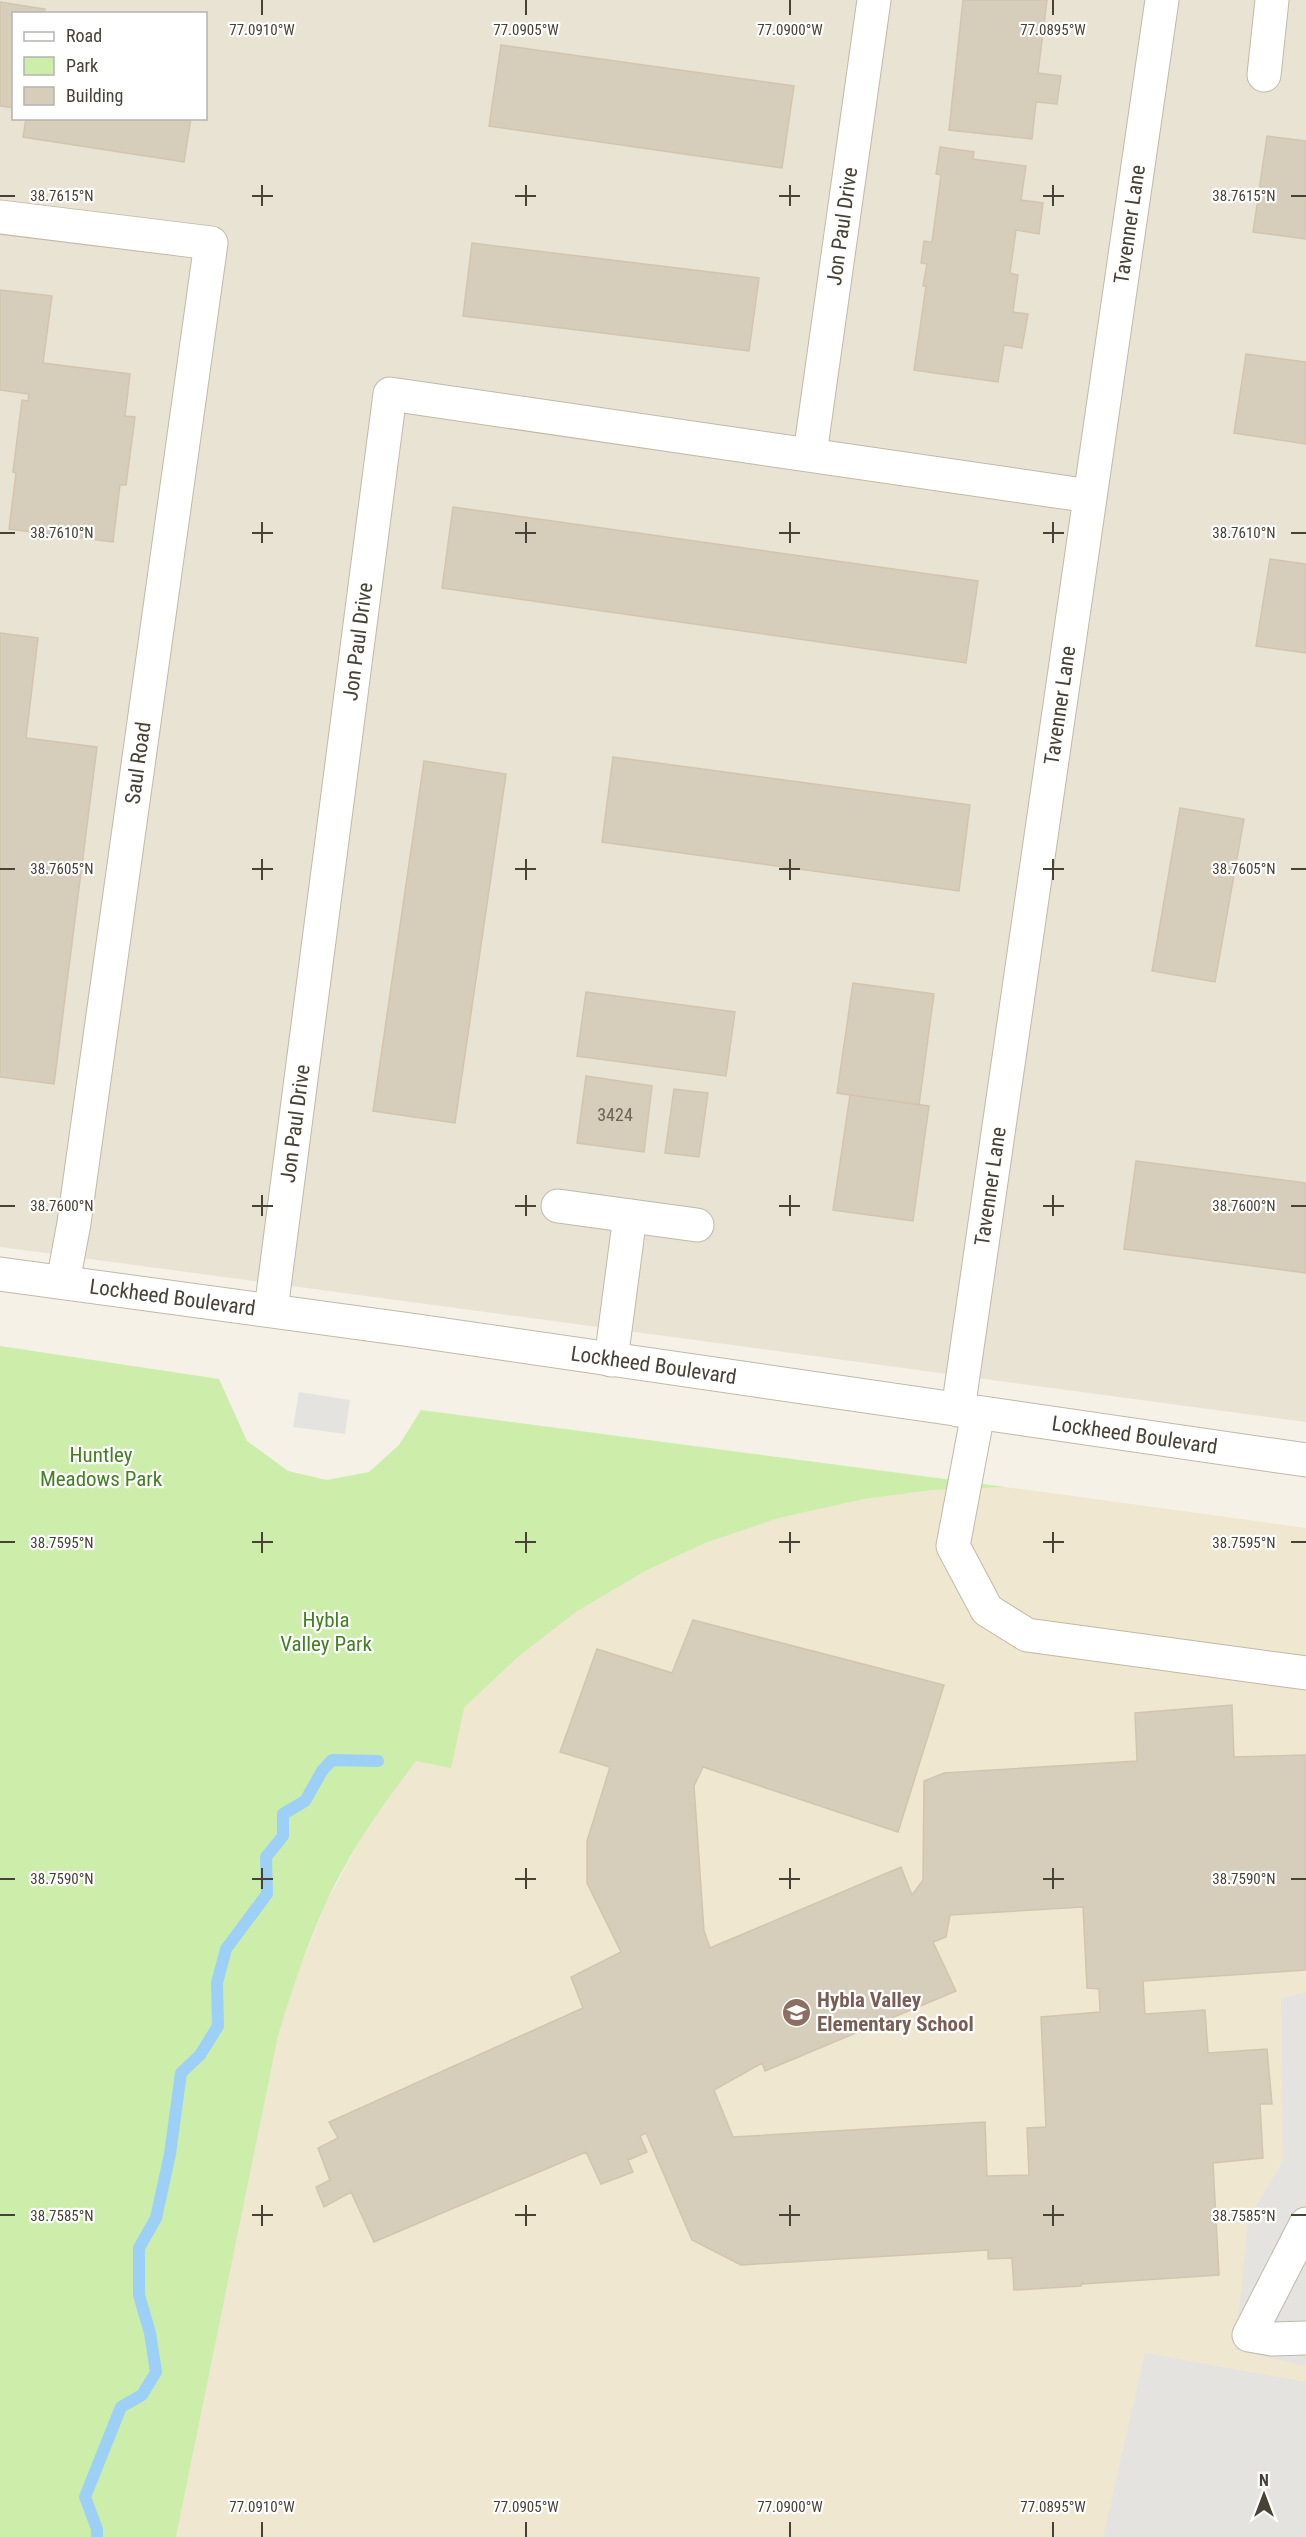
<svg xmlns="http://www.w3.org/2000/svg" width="1306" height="2537" font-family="'Roboto Condensed',sans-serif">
<rect width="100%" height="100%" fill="#f5f1e6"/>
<path fill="#e9e3d4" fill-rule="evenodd" d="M0,0H1306V1422L0,1247ZM14,14H206V118H14Z"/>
<path fill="#efe7cf" d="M1006,1487L1306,1528V2537H176L278,2036L292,1988L326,1903L358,1844L392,1793L427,1746L471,1701L518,1657L576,1612L645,1571L705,1543L779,1518L864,1499L933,1490Z"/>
<path fill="#cdedab" d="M0,1346L219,1379L247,1441L288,1471L327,1480L369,1472L399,1445L421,1410L1006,1487L933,1490L864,1499L779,1518L705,1543L645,1571L576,1612L518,1657L471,1701L464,1708L451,1768L416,1761C382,1806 348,1854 325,1905C306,1948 291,1992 278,2036L176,2537H0Z"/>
<path fill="#e5e3df" d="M299,1392L350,1400L345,1434L293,1427Z
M1306,1992V2366L1235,2350L1248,2220L1283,2161L1281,1999Z
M1145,2353L1306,2382V2537H1103Z"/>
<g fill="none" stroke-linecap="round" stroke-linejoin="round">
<path stroke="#9dd0f7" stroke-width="12" d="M97,2537V2529L85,2497L121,2407L142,2395L156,2372L150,2333L139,2295V2248L156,2218L170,2154L181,2073L200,2055L218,2026L217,1983L226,1949L267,1894L266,1857L283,1836V1814L305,1801L322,1771L332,1760L378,1761"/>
</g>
<path fill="#d7cdbb" stroke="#d3c5ad" stroke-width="1.5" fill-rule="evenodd" d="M963,0H1047L1038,73L1061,76L1057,104L1036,102L1032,139L949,130Z
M0,2L45,9L44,14H14V108L0,106Z
M501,45L794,86L782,168L489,126Z
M26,118H191L184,162L23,137Z
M1267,136L1306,141V239L1253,232Z
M940,147L974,152L973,159L1026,166L1021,200L1043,203L1039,234L1016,230L1010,273L1018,275L1013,312L1028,314L1022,348L1004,345L998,382L914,370L926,286H923L927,264L921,263L924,241L932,242L941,175L936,174Z
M472,243L759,278L749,351L463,316Z
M0,290L52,296L43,363L130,374L125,416L135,417L126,485H120L113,542L9,529L16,473L13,472L22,400L28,401L29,394L0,390Z
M1246,354L1306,362V444L1234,433Z
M453,507L978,581L966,663L442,588Z
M1270,559L1306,564V653L1256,646Z
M0,633L38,638L26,738L97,747L54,1084L0,1077Z
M613,757L970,805L959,891L602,842Z
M424,761L506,774L455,1123L373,1111Z
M1180,808L1244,819L1215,982L1152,971Z
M853,983L934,994L919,1105L837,1093Z
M586,992L735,1012L726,1076L577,1056Z
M586,1076L652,1086L644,1152L577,1143Z
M674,1089L708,1093L699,1157L665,1153Z
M850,1095L929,1106L913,1221L833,1210Z
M1136,1161L1306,1183V1273L1124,1249Z
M693,1620L944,1685L898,1832L703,1767L694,1786L704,1931L710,1948L901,1867L912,1895L923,1880L924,1781L944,1773L1137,1761L1135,1713L1232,1705L1234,1757L1306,1755V1970L1143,1981L1145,2014L1205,2010L1208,2053L1267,2049L1272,2104H1260L1263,2158L1213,2163L1219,2275L1083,2284V2281L1081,2286L1014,2290L1012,2258L988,2259V2250L741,2265L692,2240L646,2133L640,2136L647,2152L628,2160L633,2172L601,2184L586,2152L374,2242L351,2192L324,2207L316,2187L330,2180L318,2148L338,2138L329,2122L583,2008L571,1977L621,1952L587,1883V1841L610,1767L560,1752L597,1649L672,1673ZM1083,1907L1087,1988L1099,1989L1100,2012L1041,2017L1046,2127L1027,2128L1029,2175L987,2176L985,2122L733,2137L714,2090L762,2063L765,2071L956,1991L933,1942L946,1937L950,1915Z"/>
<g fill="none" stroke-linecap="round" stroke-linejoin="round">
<defs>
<g id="minor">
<path d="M1264,75L1272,0"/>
<path d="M0,217L211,243L74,1223L63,1282"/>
<path id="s1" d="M810,454L874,0"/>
<path d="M558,1206L697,1225"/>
<path id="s2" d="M0,1274L411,1330L1306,1460"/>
<path id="s3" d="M271,1310L390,394L1090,496"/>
<path d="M611,1360L630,1216"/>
<path id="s4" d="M958,1410L1162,0"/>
<path d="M978,1413L953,1546L987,1610L1027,1635L1306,1673"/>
<path d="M1306,2224L1249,2335L1272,2339L1306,2338"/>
</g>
</defs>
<use href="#minor" stroke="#c1b9a8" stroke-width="35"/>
<use href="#minor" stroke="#fff" stroke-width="33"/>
</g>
<path fill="none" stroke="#484135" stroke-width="2" d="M262,0V15M526,0V15M790,0V15M1053,0V15M262,185V206M526,185V206M790,185V206M1053,185V206M0,196H15M252,196H273M515,196H536M779,196H800M1043,196H1064M1291,196H1306M262,522V543M526,522V543M790,522V543M1053,522V543M0,533H15M252,533H273M515,533H536M779,533H800M1043,533H1064M1291,533H1306M262,859V880M526,859V880M790,859V880M1053,859V880M0,869H15M252,869H273M515,869H536M779,869H800M1043,869H1064M1291,869H1306M262,1195V1216M526,1195V1216M790,1195V1216M1053,1195V1216M0,1206H15M252,1206H273M515,1206H536M779,1206H800M1043,1206H1064M1291,1206H1306M262,1532V1553M526,1532V1553M790,1532V1553M1053,1532V1553M0,1542H15M252,1542H273M515,1542H536M779,1542H800M1043,1542H1064M1291,1542H1306M262,1868V1889M526,1868V1889M790,1868V1889M1053,1868V1889M0,1879H15M252,1879H273M515,1879H536M779,1879H800M1043,1879H1064M1291,1879H1306M262,2205V2226M526,2205V2226M790,2205V2226M1053,2205V2226M0,2215H15M252,2215H273M515,2215H536M779,2215H800M1043,2215H1064M1291,2215H1306M262,2522V2537M526,2522V2537M790,2522V2537M1053,2522V2537"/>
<defs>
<symbol id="school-disc" viewBox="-11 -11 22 22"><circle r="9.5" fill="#8d6e63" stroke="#fff"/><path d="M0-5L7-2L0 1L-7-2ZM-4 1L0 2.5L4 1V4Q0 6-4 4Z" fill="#fff"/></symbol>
</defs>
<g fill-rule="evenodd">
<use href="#school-disc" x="780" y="1996" width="33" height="33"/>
</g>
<g text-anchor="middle" stroke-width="4.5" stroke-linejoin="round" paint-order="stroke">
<g font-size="18" fill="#6c6456">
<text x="615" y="1121">3424</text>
</g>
<g font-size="21" fill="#484135" stroke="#fff">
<text dy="7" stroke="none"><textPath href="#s4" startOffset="1198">Tavenner Lane</textPath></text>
<text dy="7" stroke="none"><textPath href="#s1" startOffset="230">Jon Paul Drive</textPath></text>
<text dy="7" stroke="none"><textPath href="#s3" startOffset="674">Jon Paul Drive</textPath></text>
<text dy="7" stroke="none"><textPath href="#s4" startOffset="712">Tavenner Lane</textPath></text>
<text transform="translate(138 763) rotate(-82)" y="7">Saul Road</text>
<text dy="7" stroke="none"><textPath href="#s3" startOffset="188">Jon Paul Drive</textPath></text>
<text dy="7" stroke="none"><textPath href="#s4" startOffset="226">Tavenner Lane</textPath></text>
<text dy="7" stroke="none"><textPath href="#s2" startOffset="174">Lockheed Boulevard</textPath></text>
<text dy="7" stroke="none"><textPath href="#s2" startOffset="660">Lockheed Boulevard</textPath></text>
<text dy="7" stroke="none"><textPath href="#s2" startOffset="1146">Lockheed Boulevard</textPath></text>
</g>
<g font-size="21" fill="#438022" stroke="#fff">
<text x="101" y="1462">Huntley<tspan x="101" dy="24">Meadows Park</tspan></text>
<text x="326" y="1627">Hybla<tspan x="326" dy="24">Valley Park</tspan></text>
</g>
<g font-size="21" font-weight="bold" fill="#785e54" stroke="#fff" text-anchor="start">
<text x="817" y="2007">Hybla Valley<tspan x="817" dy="24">Elementary School</tspan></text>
</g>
</g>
<g font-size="15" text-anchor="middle" fill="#484135" stroke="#fff" stroke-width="4.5" stroke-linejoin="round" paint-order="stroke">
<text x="262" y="35">77.0910°W</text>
<text x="526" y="35">77.0905°W</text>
<text x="790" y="35">77.0900°W</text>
<text x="1053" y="35">77.0895°W</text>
<text x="62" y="201">38.7615°N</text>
<text x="1244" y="201">38.7615°N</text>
<text x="62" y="538">38.7610°N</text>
<text x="1244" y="538">38.7610°N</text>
<text x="62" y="874">38.7605°N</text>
<text x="1244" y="874">38.7605°N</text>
<text x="62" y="1211">38.7600°N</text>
<text x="1244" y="1211">38.7600°N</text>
<text x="62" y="1548">38.7595°N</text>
<text x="1244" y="1548">38.7595°N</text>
<text x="62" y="1884">38.7590°N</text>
<text x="1244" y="1884">38.7590°N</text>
<text x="62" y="2221">38.7585°N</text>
<text x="1244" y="2221">38.7585°N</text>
<text x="262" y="2512">77.0910°W</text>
<text x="526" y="2512">77.0905°W</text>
<text x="790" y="2512">77.0900°W</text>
<text x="1053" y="2512">77.0895°W</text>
</g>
<rect x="12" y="12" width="195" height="108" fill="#ffffff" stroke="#b6b3ae" stroke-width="1.5"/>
<rect x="24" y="32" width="30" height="9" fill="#ffffff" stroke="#b6b3ae" stroke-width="1.5"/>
<text x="66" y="42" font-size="18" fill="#484135">Road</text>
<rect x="24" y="57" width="30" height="18" fill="#cdedab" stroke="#b6b3ae" stroke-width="1.5"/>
<text x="66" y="72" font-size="18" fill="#484135">Park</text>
<rect x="24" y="87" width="30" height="18" fill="#d7cdbb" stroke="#b6b3ae" stroke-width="1.5"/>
<text x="66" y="102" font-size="18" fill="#484135">Building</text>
<g transform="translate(1264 2495)" stroke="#ffffff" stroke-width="4.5" paint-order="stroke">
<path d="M0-4.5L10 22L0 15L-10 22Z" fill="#484135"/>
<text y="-9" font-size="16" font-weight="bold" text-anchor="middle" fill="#484135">N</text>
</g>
</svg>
